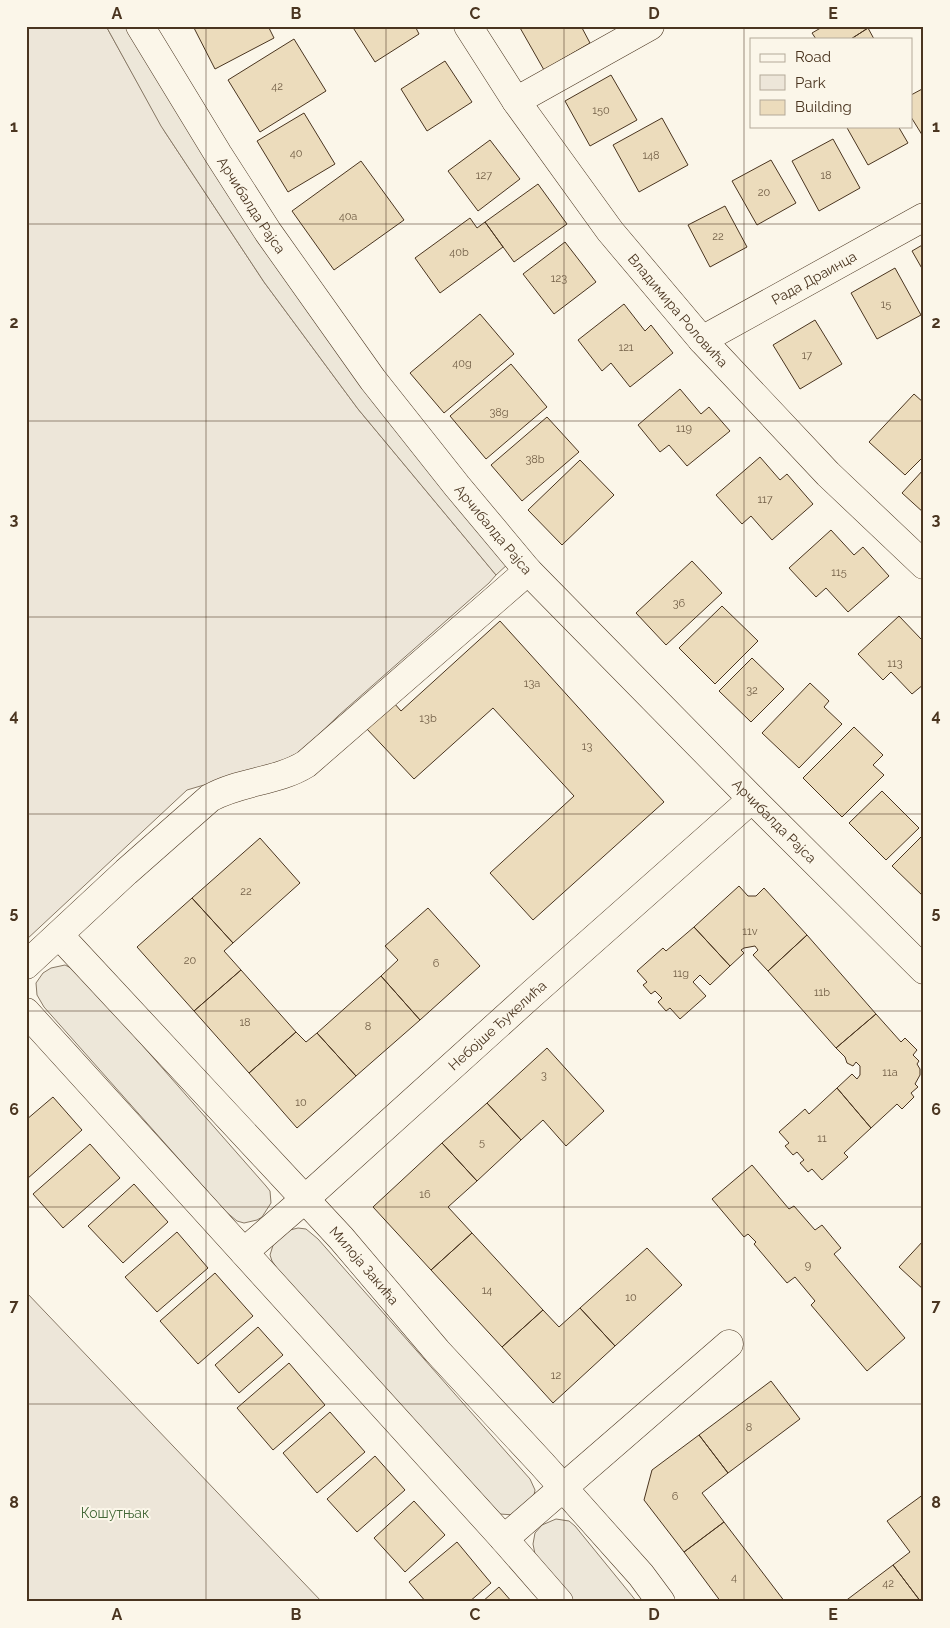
<svg xmlns="http://www.w3.org/2000/svg" width="950" height="1628" font-family="Raleway,sans-serif">
<rect width="100%" height="100%" fill="#fbf6e9"/>
<path fill="#ede6d9" stroke="#887966" d="M26,26H106L165,132L264,282L358,409L496,575L489,583L339,715L301,752L275,764L187,790L26,940Z
M26,1292L322,1602H26Z"/>
<path fill="#ede7d9" stroke="#887966" d="M106,26H126L509,563L496,575L358,409L264,282L161,126Z
M65,965L77,971L266,1186L270,1191L271,1203L262,1217L257,1220L244,1223L237,1221L225,1211L44,1007L37,995L36,983L43,973L51,968Z
M298,1228L306,1229L318,1239L530,1479L535,1490L533,1500L514,1515L500,1514L279,1271L272,1261L270,1255L274,1242L290,1230Z
M556,1519L569,1521L575,1526L637,1602H574L535,1554L533,1544L535,1533L542,1525Z"/>
<path fill="#ecdcbc" stroke="#4a3520" d="M193,26H268L274,38L215,69Z
M352,26H415L419,34L375,62Z
M519,26H581L590,43L544,70Z
M824,26H867L868,28L851,39H816L812,33Z
M868,28L874,39H851Z
M294,39L326,91L260,132L228,80Z
M445,61L472,102L427,131L401,89Z
M611,75L637,120L590,146L565,101Z
M924,88V138L911,117V95Z
M304,113L335,164L288,192L257,141Z
M662,118L688,165L639,192L613,145Z
M846,126H898L908,143L868,165Z
M833,139L860,188L819,211L792,161Z
M490,140L520,179L478,211L448,171Z
M771,160L796,203L757,225L732,181Z
M361,161L404,220L334,270L292,211Z
M538,184L567,224L514,262L485,222Z
M725,206L747,247L710,267L688,225Z
M470,218L477,228L485,222L503,247L440,293L415,258Z
M565,242L596,282L554,314L523,274Z
M924,244V272L912,251Z
M895,268L921,315L877,339L851,293Z
M624,304L645,331L651,325L673,353L630,387L611,363L602,371L578,340Z
M480,314L514,354L444,413L410,373Z
M815,320L842,364L800,389L773,345Z
M511,364L547,407L486,459L450,416Z
M680,389L701,414L709,407L730,431L687,466L669,445L660,452L638,425Z
M914,394L924,403V456L905,475L869,442Z
M547,417L579,452L522,501L491,465Z
M760,457L780,480L787,474L813,504L772,540L751,516L742,524L716,495Z
M580,460L614,495L562,545L528,510Z
M924,469V513L902,493Z
M831,530L854,555L863,547L889,576L848,612L826,588L816,597L789,568Z
M692,561L722,593L666,645L636,613Z
M722,606L758,641L715,684L679,648Z
M899,616L921,639L924,636V684L912,694L891,672L883,680L858,654Z
M500,621L664,802L533,920L490,873L574,796L493,708L414,779L366,728L394,703L401,711Z
M752,658L784,689L751,722L719,691Z
M810,683L829,701L824,707L842,724L799,768L762,733Z
M854,727L883,755L873,765L884,775L842,817L803,778Z
M882,791L919,828L886,860L849,823Z
M924,834V897L892,866Z
M260,838L300,883L233,943L192,898Z
M739,886L748,896H756L764,888L807,935L768,971L753,955L758,950L755,946L744,948L741,950L744,953L730,966L694,927Z
M192,898L233,943L224,951L241,970L194,1011L137,947Z
M428,908L480,966L420,1020L381,976L398,960L385,946Z
M694,927L730,966L710,985L700,975L693,982L706,996L680,1019L670,1008L666,1011L658,1002L662,998L655,991L651,994L643,985L647,982L637,971L663,948L666,951Z
M807,935L876,1014L836,1048L768,971Z
M241,970L296,1032L249,1073L194,1011Z
M381,976L420,1020L356,1076L317,1033Z
M876,1014L901,1042L905,1038L917,1050L913,1055L919,1061L917,1064L920,1069V1075L915,1084L918,1087L911,1093L914,1097L902,1109L897,1104L871,1128L837,1088L852,1074L857,1079L860,1075V1066L856,1062L853,1066L847,1063L845,1057L836,1048Z
M296,1032L306,1042L317,1033L356,1076L297,1128L249,1073Z
M547,1048L604,1111L566,1146L543,1120L521,1140L487,1103Z
M837,1088L871,1128L844,1153L848,1157L822,1180L812,1169L808,1172L800,1163L804,1160L797,1152L793,1155L785,1146L789,1143L779,1132L805,1109L809,1114Z
M53,1097L82,1130L27,1179L26,1120Z
M487,1103L521,1140L477,1181L442,1143Z
M442,1143L477,1181L448,1207L472,1233L431,1270L373,1207Z
M90,1144L120,1178L63,1228L33,1194Z
M752,1165L789,1209L794,1206L815,1230L822,1225L841,1248L834,1254L905,1338L867,1371L811,1305L815,1301L795,1277L787,1283L754,1244L756,1242L748,1234L744,1237L712,1199Z
M134,1184L168,1222L123,1263L88,1226Z
M177,1232L208,1268L157,1312L125,1277Z
M472,1233L543,1310L502,1347L431,1270Z
M924,1240V1290L899,1267Z
M647,1248L682,1285L615,1346L580,1308Z
M215,1273L253,1316L198,1364L160,1321Z
M580,1308L615,1346L553,1403L502,1347L543,1310L559,1327Z
M258,1327L283,1355L239,1393L215,1365Z
M289,1363L325,1405L273,1450L237,1408Z
M771,1381L800,1419L728,1473L699,1435Z
M330,1412L365,1452L317,1493L283,1453Z
M699,1435L728,1473L702,1493L724,1522L684,1552L644,1500L652,1470Z
M375,1456L405,1490L357,1532L327,1499Z
M924,1494V1602H921L893,1565L910,1552L887,1521Z
M414,1501L445,1535L405,1572L374,1538Z
M724,1522L785,1602H721L684,1552Z
M457,1542L491,1583L469,1602H426L409,1582Z
M893,1565L921,1602H844Z
M499,1587L512,1602H482Z"/>
<g fill="none" stroke-linecap="round" stroke-linejoin="round">
<defs>
<g id="minor">
<path id="s1" d="M140,26L218,154L268,232L373,380L457,486L528,571L752,799L924,970"/>
<path id="s2" d="M468,26L516,101L610,231L702,340L828,474L924,565"/>
<path d="M516,101L650,26"/>
<path id="s3" d="M702,340L924,217"/>
<path id="s4" d="M59,935L341,1238L437,1351L542,1464L641,1575L661,1602"/>
<path d="M26,965L126,872L210,798C240,781 277,782 306,764L528,571"/>
<path d="M26,1012L504,1539L559,1602"/>
<path id="s5" d="M244,1252L305,1199L533,993L752,799"/>
<path d="M504,1539L729,1344"/>
</g>
</defs>
<use href="#minor" stroke="#4a3520" stroke-width="29"/>
<use href="#minor" stroke="#fbf6e9" stroke-width="28"/>
</g>
<path fill="none" stroke="#4a3520" stroke-width="1" stroke-opacity="0.55" d="M206,26V1602M386,26V1602M564,26V1602M744,26V1602M26,224H924M26,421H924M26,617H924M26,814H924M26,1011H924M26,1207H924M26,1404H924"/>
<g text-anchor="middle" stroke-width="4" stroke-linejoin="round" paint-order="stroke">
<g font-size="11" fill="#725f47">
<text x="277" y="90">42</text>
<text x="601" y="114">150</text>
<text x="296" y="157">40</text>
<text x="651" y="159">148</text>
<text x="484" y="179">127</text>
<text x="826" y="179">18</text>
<text x="764" y="196">20</text>
<text x="348" y="220">40a</text>
<text x="718" y="240">22</text>
<text x="459" y="256">40b</text>
<text x="559" y="282">123</text>
<text x="886" y="308">15</text>
<text x="626" y="351">121</text>
<text x="807" y="359">17</text>
<text x="462" y="367">40g</text>
<text x="499" y="416">38g</text>
<text x="684" y="432">119</text>
<text x="535" y="463">38b</text>
<text x="765" y="503">117</text>
<text x="839" y="576">115</text>
<text x="679" y="607">36</text>
<text x="895" y="667">113</text>
<text x="532" y="687">13a</text>
<text x="752" y="694">32</text>
<text x="428" y="722">13b</text>
<text x="587" y="750">13</text>
<text x="246" y="895">22</text>
<text x="750" y="935">11v</text>
<text x="190" y="964">20</text>
<text x="436" y="967">6</text>
<text x="681" y="977">11g</text>
<text x="822" y="996">11b</text>
<text x="245" y="1026">18</text>
<text x="368" y="1030">8</text>
<text x="890" y="1076">11a</text>
<text x="544" y="1079">3</text>
<text x="301" y="1106">10</text>
<text x="822" y="1142">11</text>
<text x="482" y="1146">5</text>
<text x="425" y="1198">16</text>
<text x="808" y="1269">9</text>
<text x="487" y="1294">14</text>
<text x="631" y="1301">10</text>
<text x="556" y="1379">12</text>
<text x="749" y="1431">8</text>
<text x="675" y="1500">6</text>
<text x="734" y="1581">4</text>
<text x="888" y="1587">42</text>
</g>
<g font-size="14" fill="#4a3520" stroke="#fbf6e9">
<text dy="5" stroke="none"><textPath href="#s1" startOffset="211">Арчибалда Рајса</textPath></text>
<text dy="5" stroke="none"><textPath href="#s3" startOffset="128">Рада Драинца</textPath></text>
<text dy="5" stroke="none"><textPath href="#s2" startOffset="354">Владимира Роловића</textPath></text>
<text dy="5" stroke="none"><textPath href="#s1" startOffset="616">Арчибалда Рајса</textPath></text>
<text dy="5" stroke="none"><textPath href="#s1" startOffset="1021">Арчибалда Рајса</textPath></text>
<text dy="5" stroke="none"><textPath href="#s5" startOffset="340">Небојше Ђукелића</textPath></text>
<text dy="5" stroke="none"><textPath href="#s4" startOffset="450">Милоја Закића</textPath></text>
</g>
<g font-size="14" fill="#436837" stroke="#fbf6e9">
<text x="115" y="1518">Кошутњак</text>
</g>
</g>
<rect width="950" height="1628" fill="none" stroke="#fbf6e9" stroke-width="55"/>
<rect x="750" y="38" width="162" height="90" fill="#fbf6e9" stroke="#b4a999"/>
<rect x="760" y="54" width="25" height="8" fill="#fbf6e9" stroke="#b4a999"/>
<text x="795" y="62" font-size="15" fill="#4a3520">Road</text>
<rect x="760" y="75" width="25" height="15" fill="#ede6d9" stroke="#b4a999"/>
<text x="795" y="88" font-size="15" fill="#4a3520">Park</text>
<rect x="760" y="100" width="25" height="15" fill="#ecdcbc" stroke="#b4a999"/>
<text x="795" y="112" font-size="15" fill="#4a3520">Building</text>
<rect x="28" y="28" width="894" height="1572" fill="none" stroke="#4a3520" stroke-width="2"/>
<g font-size="16" text-anchor="middle" font-weight="bold" fill="#4a3520">
<text x="117" y="19">A</text>
<text x="296" y="19">B</text>
<text x="475" y="19">C</text>
<text x="654" y="19">D</text>
<text x="833" y="19">E</text>
<text x="14" y="132">1</text>
<text x="936" y="132">1</text>
<text x="14" y="328">2</text>
<text x="936" y="328">2</text>
<text x="14" y="525">3</text>
<text x="936" y="525">3</text>
<text x="14" y="721">4</text>
<text x="936" y="721">4</text>
<text x="14" y="918">5</text>
<text x="936" y="918">5</text>
<text x="14" y="1115">6</text>
<text x="936" y="1115">6</text>
<text x="14" y="1311">7</text>
<text x="936" y="1311">7</text>
<text x="14" y="1508">8</text>
<text x="936" y="1508">8</text>
<text x="117" y="1620">A</text>
<text x="296" y="1620">B</text>
<text x="475" y="1620">C</text>
<text x="654" y="1620">D</text>
<text x="833" y="1620">E</text>
</g>
</svg>
